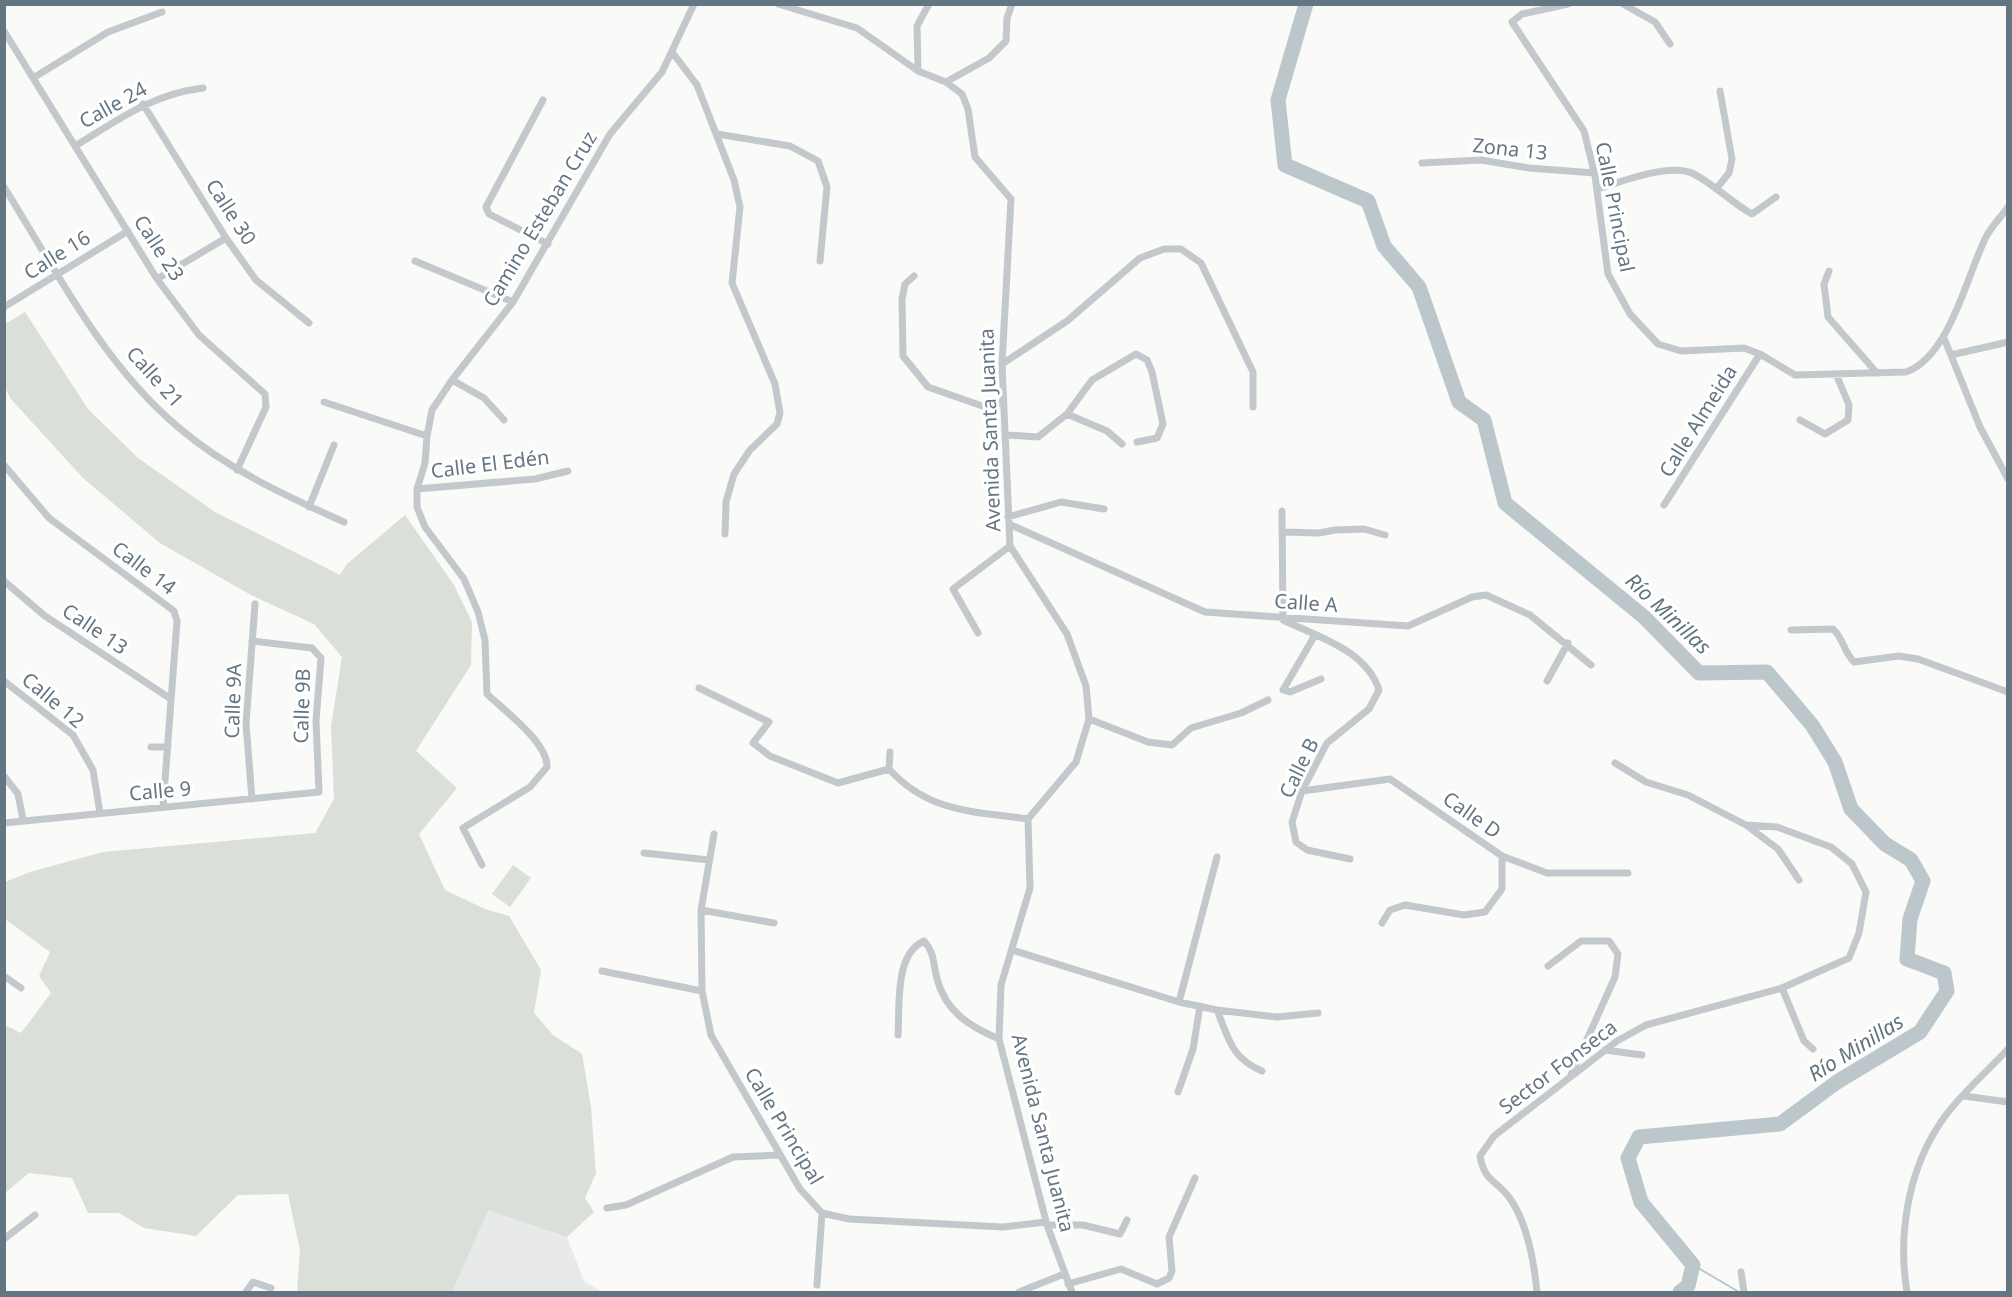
<svg xmlns="http://www.w3.org/2000/svg" width="2012" height="1297" font-family="'Noto Sans',sans-serif">
<rect width="100%" height="100%" fill="#fafaf8"/>
<path fill="#e8e9e9" d="M487,1209L567,1237L584,1281L602,1292H452Z"/>
<path fill="#dadfd7" d="M25,312L88,409L138,458L215,512L340,575L347,564L405,515L454,585L472,622L471,665L416,751L457,788L419,834L445,890L485,909L509,916L541,970L534,1013L553,1035L582,1054L591,1107L596,1173L585,1198L594,1212L567,1237L488,1210L452,1292H297L300,1250L288,1194L238,1195L196,1236L144,1228L119,1213H88L72,1178L29,1173L5,1193V1025L21,1033L51,993L39,976L50,952L5,919V882L30,872L103,852L315,833L334,799L331,726L342,657L314,624L251,595L160,543L83,478L10,398L5,387V324Z
M513,865L531,878L510,907L492,894Z"/>
<g fill="none" stroke-linecap="round" stroke-linejoin="round">
<path stroke="#bbc7cb" stroke-width="2" d="M1693,1265L1739,1292"/>
<path stroke="#bbc7cb" stroke-width="15" d="M1306,4L1278,100L1285,165L1368,201L1384,246L1419,287L1459,402L1484,420L1505,503L1644,617L1699,673L1767,672L1812,725L1835,762L1851,809L1885,844L1911,860L1923,881L1910,919L1907,959L1944,973L1947,991L1920,1032L1837,1082L1780,1124L1639,1137L1628,1158L1641,1202L1693,1265L1688,1286L1680,1292"/>
<path stroke="#c3c8cc" stroke-width="7" d="M778,4L857,28L918,71L946,82L962,94L968,109L975,157L1011,199L1002,364L1010,546L1067,634L1086,686L1089,719L1076,762L1028,819L1030,888L1001,985L999,1039L1047,1225L1072,1292
M1568,4L1522,14L1512,22L1584,131L1595,176L1608,274L1630,314L1658,344L1681,351L1744,348L1760,354L1795,375L1906,372C1950,356 1966,277 1986,237C1991,227 2001,217 2008,207
M1623,4L1655,22L1670,44
M4,31L157,279L199,335L265,394L266,407L237,470
M672,52L697,85L734,180L740,207L732,283L775,384L780,413L777,424L750,450L734,474L726,502L725,534
M918,71L917,26L929,4
M33,78L108,32L162,12
M946,82L989,58L1006,41L1007,18L1012,4
M543,100L486,207L489,214L548,244
M143,104L226,238L256,280L309,323
M717,134L790,146L818,161L827,187L820,261
M75,146C118,120 152,94 203,88
M1422,163L1481,160L1529,168L1594,173
M4,187C56,270 102,363 178,427C227,469 286,496 344,522
M1597,189C1621,182 1670,162 1694,174C1715,185 1732,203 1752,214L1776,197
M1716,189L1729,173L1732,159L1720,91
M415,261L513,302
M1829,271L1824,284L1828,317L1877,373
M914,276L905,284L902,299L903,356L928,387L988,408L1003,401
M157,279L226,238
M4,307L128,231
M1944,338L1980,427L2008,479
M1951,355L2008,342
M1002,364L1067,321L1140,258L1164,249H1181L1201,263L1253,372V407
M452,380L484,398L504,420
M324,402L427,436
M1067,414L1107,431L1122,444
M1800,420L1825,434L1848,420L1849,405L1836,374
M1007,435L1038,437L1067,414L1092,380L1136,354L1147,360L1152,372L1163,424L1157,438L1137,442
M4,465L49,518L174,611L177,621L163,807
M417,489L535,479L568,471
M1664,505L1760,354
M309,507L334,445
M1282,511L1283,619
M1008,517L1061,502L1104,509
M1009,524L1205,612L1408,626L1472,597L1486,595L1530,615L1591,665
M1283,532L1319,533L1335,530L1364,529L1385,535
M4,581L45,616L171,699
M1283,620C1318,637 1366,650 1379,690L1369,709L1327,743L1302,791L1292,822L1296,842L1307,850L1350,859
M1791,630L1833,629C1844,639 1843,651 1854,662L1899,656L1918,659L2008,692
M978,633L953,589L1010,546
M1315,635L1283,690L1290,692L1321,679
M4,681L73,735L93,770L100,813
M1547,681L1568,643
M699,688L769,722L753,743L770,756L838,783L889,769
M1089,719L1148,742L1172,745L1191,728L1241,713L1268,700
M151,747H168
M890,752L889,769C929,813 973,811 1028,819
M4,776L18,794L23,820
M1302,791L1390,779L1502,856L1547,873H1628
M252,799L246,724L255,604
M4,823L319,792L316,721L321,658L312,648L252,641
M1746,825L1778,849L1799,880
M714,834L701,910L702,991L711,1035L800,1189L822,1213L849,1219L1003,1227L1046,1222
M644,853L709,860
M482,865L463,828L530,787L547,767C548,743 505,711 487,694L485,640L478,612L464,579L425,527L417,507V489L425,463L427,436L432,410L452,380L513,302L610,134L662,72L694,4
M701,910L774,923
M1382,923L1390,910L1405,905L1464,915L1485,912L1502,889V856
M1012,950L1179,1002L1217,1010C1229,1039 1231,1058 1262,1071
M1548,966L1581,941H1609L1618,954L1615,977L1571,1075
M602,971L702,991
M4,976L21,988
M1782,988L1804,1041L1813,1049
M1179,1002L1217,857
M1217,1010L1277,1017L1318,1013
M898,1035C900,1007 894,954 924,941C935,953 933,964 937,979C946,1012 969,1026 999,1039
M1605,1050L1642,1055
M1178,1092L1193,1049L1200,1006
M1964,1096L2008,1102
M607,1208L626,1205L733,1157L779,1155
M1047,1225H1083L1120,1234L1127,1220
M4,1239L35,1215
M1741,1272L1744,1292
M1068,1284L1121,1269L1157,1284L1169,1278L1172,1271L1169,1237L1195,1178
M817,1285L822,1213
M246,1292L253,1282L271,1288
M1019,1292L1064,1274
M1537,1292C1534,1262 1528,1225 1511,1200C1497,1179 1485,1184 1480,1156L1494,1136L1617,1041L1646,1025L1782,988L1849,958L1859,933L1866,892L1852,864L1831,847L1777,827L1746,825L1688,795L1646,782L1615,763
M1907,1292C1898,1238 1907,1176 1937,1128C1955,1099 1984,1075 2008,1049"/>
</g>
<g text-anchor="middle" stroke-width="6" stroke-linejoin="round" paint-order="stroke">
<g font-size="20" fill="#657683" stroke="#fff">
<text transform="translate(113 105) rotate(-29)" y="7">Calle 24</text>
<text transform="translate(1510 149) rotate(6)" y="7">Zona 13</text>
<text transform="translate(1615 207) rotate(79)" y="7">Calle Principal</text>
<text transform="translate(231 212) rotate(57)" y="7">Calle 30</text>
<text transform="translate(540 219) rotate(-59)" y="7">Camino Esteban Cruz</text>
<text transform="translate(159 248) rotate(57)" y="7">Calle 23</text>
<text transform="translate(57 255) rotate(-32)" y="7">Calle 16</text>
<text transform="translate(155 377) rotate(48)" y="7">Calle 21</text>
<text transform="translate(1698 421) rotate(-58)" y="7">Calle Almeida</text>
<text transform="translate(990 430) rotate(-92)" y="7">Avenida Santa Juanita</text>
<text transform="translate(490 464) rotate(-7)" y="7">Calle El Edén</text>
<text transform="translate(144 568) rotate(37)" y="7">Calle 14</text>
<text transform="translate(1306 603) rotate(4)" y="7">Calle A</text>
<text transform="translate(95 629) rotate(34)" y="7">Calle 13</text>
<text transform="translate(53 700) rotate(40)" y="7">Calle 12</text>
<text transform="translate(233 701) rotate(-88)" y="7">Calle 9A</text>
<text transform="translate(302 706) rotate(-88)" y="7">Calle 9B</text>
<text transform="translate(1299 768) rotate(-64)" y="7">Calle B</text>
<text transform="translate(160 791) rotate(-5)" y="7">Calle 9</text>
<text transform="translate(1472 815) rotate(35)" y="7">Calle D</text>
<text transform="translate(1558 1067) rotate(-37)" y="7">Sector Fonseca</text>
<text transform="translate(784 1126) rotate(59)" y="7">Calle Principal</text>
<text transform="translate(1043 1133) rotate(76)" y="7">Avenida Santa Juanita</text>
</g>
<g font-size="21" font-style="italic" fill="#60757c" stroke="#fff">
<text transform="translate(1668 614) rotate(43)" y="7">Río Minillas</text>
<text transform="translate(1856 1048) rotate(-32)" y="7">Río Minillas</text>
</g>
</g>
<rect width="2012" height="1297" fill="none" stroke="#657683" stroke-width="12"/>
</svg>
